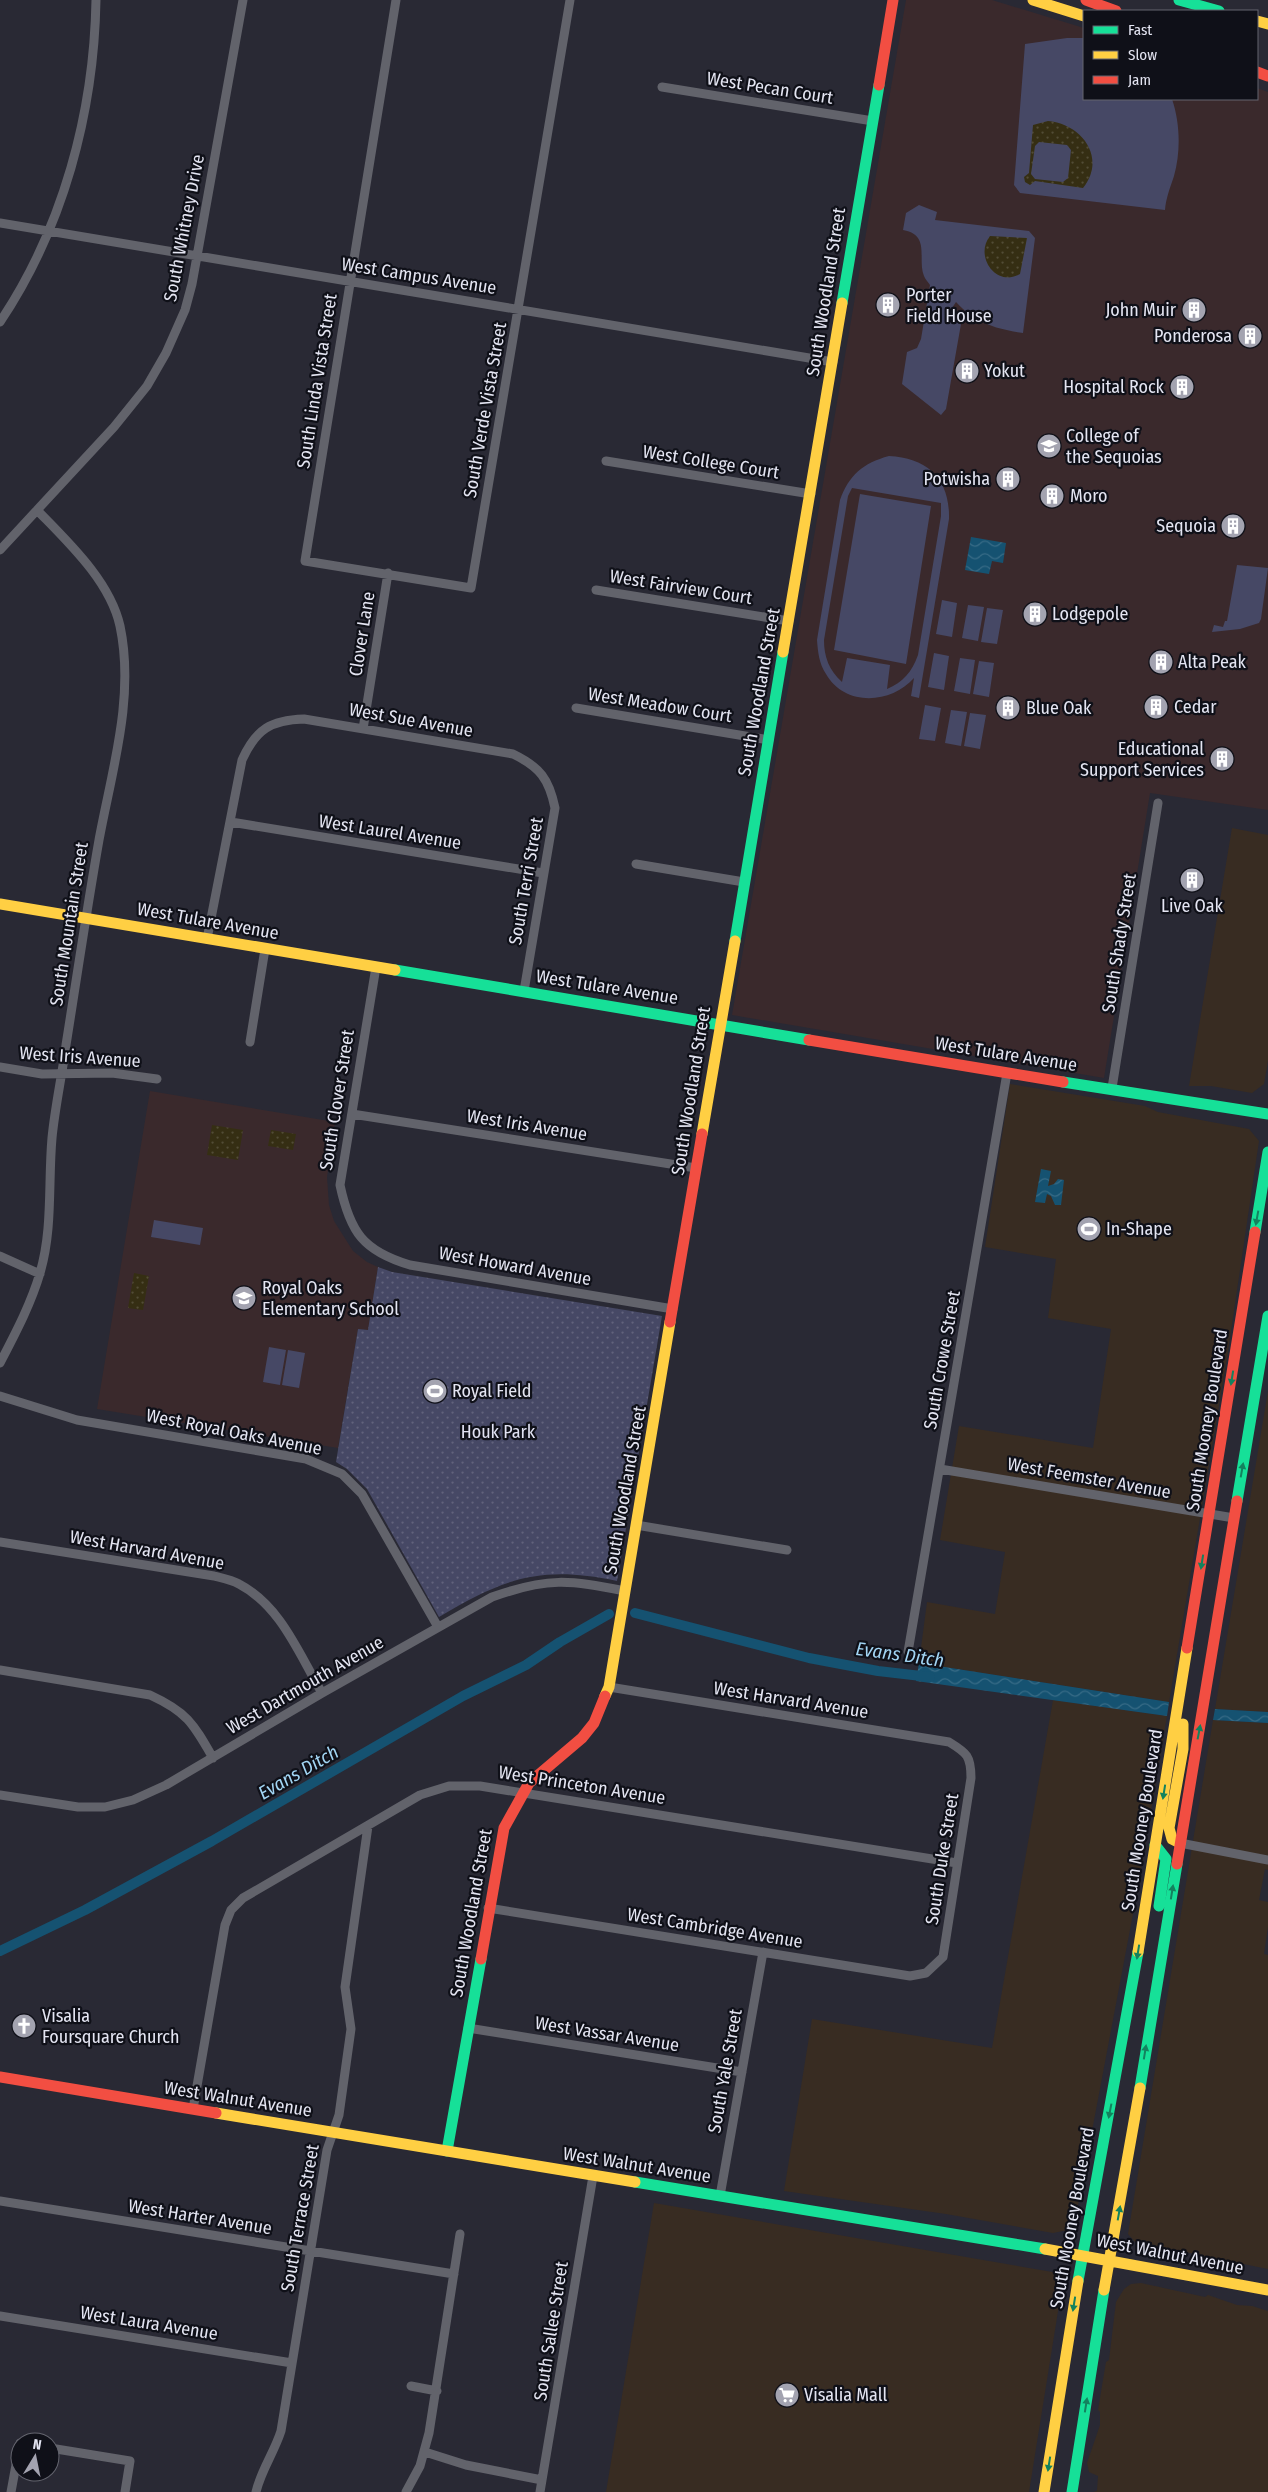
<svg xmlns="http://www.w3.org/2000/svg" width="1268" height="2492" font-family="'Fira Sans Condensed',sans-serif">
<defs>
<pattern id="sand-dots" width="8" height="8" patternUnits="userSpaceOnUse" patternTransform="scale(1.25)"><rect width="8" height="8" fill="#352e13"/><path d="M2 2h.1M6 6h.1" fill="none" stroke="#524c36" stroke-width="1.8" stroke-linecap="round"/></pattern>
<pattern id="park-dots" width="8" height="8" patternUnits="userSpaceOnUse" patternTransform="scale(1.25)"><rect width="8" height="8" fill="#464865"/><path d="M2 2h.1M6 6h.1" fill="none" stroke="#61627c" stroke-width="1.8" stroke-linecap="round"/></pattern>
<pattern id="water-waves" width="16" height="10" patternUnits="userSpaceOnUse" patternTransform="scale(1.25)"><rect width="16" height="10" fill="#155271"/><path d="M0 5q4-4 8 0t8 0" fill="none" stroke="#376b86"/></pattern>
</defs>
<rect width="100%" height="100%" fill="#292934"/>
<path fill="#382c22" d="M1232,828L1268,835V1061L1264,1084L1252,1093L1211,1086H1189Z
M1010,1084L1145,1106L1158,1112L1249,1129L1259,1141L1227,1358L1169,1702L919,1663L927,1602L995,1614L1005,1552L940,1540L959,1426L1093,1448L1111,1329L1048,1318L1056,1259L985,1247Z
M1268,1391V1712L1215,1709Z
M1053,1700L1167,1716L1139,1882L1075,2221L1068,2230L1053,2233L946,2214L784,2191L812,2019L992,2048Z
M1213,1720L1268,1723V1870L1265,1869L1259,1900L1268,1902V1927L1264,1954L1268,1955V2269L1135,2242L1128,2234Z
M654,2203L1064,2274L1029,2492H606Z
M1141,2283L1205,2297L1208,2295L1237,2305L1252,2306L1268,2311V2492H1093L1097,2491L1098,2476L1089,2472L1087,2463L1100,2425V2412L1098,2410L1106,2362L1109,2360L1116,2302L1124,2289L1131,2284Z"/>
<path fill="#3a292c" d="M906,0H992L1084,28V99H1257V88L1268,92V810L1150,793L1104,1078L732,1015Z
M150,1091L335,1122L327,1177L329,1205L334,1221L353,1251L367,1262L378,1267L368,1330L358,1329L338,1448L97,1409Z"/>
<path fill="#464865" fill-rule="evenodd" d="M1067,38H1084V99H1172C1180,123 1181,151 1174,176C1170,188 1166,198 1165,210L1020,193L1014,185L1025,44Z
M919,205L937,212L935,220L1029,231L1035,238L1023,333C996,329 975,323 956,302L950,311L959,316L961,324L946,409L941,415L902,384L907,352L917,348L921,339L930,285C928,282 925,279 924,276C917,259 931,235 903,230L906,213Z
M889,456C928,458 950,479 949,519L919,698L911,696L914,678C891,704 845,707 826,674C819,663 818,653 817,640L840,500C849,475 863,463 889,456ZM852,488L941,503V516L918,655C912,672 903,682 887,689L890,665L847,658L842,682C829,670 824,657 824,640L848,496Z
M860,494L931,506L906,664L834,650Z
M1237,565L1268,568L1261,619L1259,623L1240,629L1212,632L1214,625L1223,627L1225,621H1227Z
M942,600L957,603L952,637L936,634Z
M968,605L984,607L978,641L962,638Z
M987,608L1003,610L997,644L981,642Z
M934,653L949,656L944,690L928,687Z
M960,658L975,660L970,694L954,691Z
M979,661L994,663L989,697L973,694Z
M925,705L941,708L935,741L919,739Z
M951,710L967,712L961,746L945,743Z
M970,713L986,715L980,749L964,746Z
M154,1220L203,1228L200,1245L151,1237Z
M269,1347L286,1350L280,1385L263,1382Z
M288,1350L305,1353L299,1388L282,1385Z"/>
<path fill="url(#sand-dots)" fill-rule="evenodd" d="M1048,121C1082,124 1107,158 1083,188L1035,181L1030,185L1025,182L1024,177L1029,173L1033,125ZM1039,142L1067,145L1071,150L1068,178L1063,182L1035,179L1031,174L1035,146Z
M990,236L1027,238L1020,274C996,288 974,256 990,236Z
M212,1125L243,1130L238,1160L207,1155Z
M271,1130L296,1134L293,1150L268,1146Z
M134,1273L149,1276L143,1310L128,1308Z"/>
<path fill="url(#park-dots)" d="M378,1267L392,1272L662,1316L617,1581C541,1565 504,1578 439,1617L367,1489L347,1469L336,1462L358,1329L368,1330Z"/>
<path fill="url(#water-waves)" d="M971,537L1006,543L1003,563L992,561L989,574L965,570Z
M1041,1169L1051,1171L1048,1186L1054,1184L1058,1179L1064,1180L1061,1205H1055L1051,1196L1047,1194L1045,1203L1035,1202Z
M919,1663L1169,1702L1167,1716L916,1681Z
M1215,1709L1268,1712V1723L1213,1720Z"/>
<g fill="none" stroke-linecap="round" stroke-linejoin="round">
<path stroke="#155271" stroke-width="10" d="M635,1613L809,1658L878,1671L930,1677
M0,1951L85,1910L212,1841L463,1696L526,1665L560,1642L609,1614"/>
<path stroke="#62636b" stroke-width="9" d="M396,0L305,561L471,588L570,0
M662,87L873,121
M0,223L833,362
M0,322C63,228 94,113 96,0
M606,461L811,494
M0,550L114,427L147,386L166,353L185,310L192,284L243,0
M596,590L789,621
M576,708L769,740
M363,729L388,573
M231,822L543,873
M636,864L744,882
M207,939L242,760C256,729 271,720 304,719L513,754C540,767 549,779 555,808L524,991
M376,967L340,1185C350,1232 363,1251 410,1265L673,1309
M250,1042L265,949
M0,1067L42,1074L112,1073L157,1079
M1112,1088L1158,803
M352,1114L696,1168
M0,1256L40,1274
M0,1363C15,1334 31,1304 40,1273C53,1229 48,1183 52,1138C55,1107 62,1076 66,1045C77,976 87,908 99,840C112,770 135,697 120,626C110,581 68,542 37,510
M0,1396L77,1420L306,1459L342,1474L362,1494L438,1627
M940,1469L1234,1518
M636,1525L787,1550
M0,1542L214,1576C222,1578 232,1580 239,1584C281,1606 299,1654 322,1693
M908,1652L1007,1073
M0,1670L150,1695C187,1712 193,1723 213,1758
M0,1795L78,1807H105L133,1800L166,1785L322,1693L492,1597C548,1577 569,1580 625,1591
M1180,1843L1268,1860
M488,1908L910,1976L926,1973L943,1957L971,1778C971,1756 967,1753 949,1742L609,1687
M468,2028L742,2072
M193,2109L225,1925L231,1910L243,1898L420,1795L449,1786H480L957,1863
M720,2196L763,1952
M0,2201L454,2274
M0,2316L292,2363
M411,2386L437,2391
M50,2448L130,2461L125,2492
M425,2452L466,2465L542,2480
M11,2492L20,2443
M256,2492C261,2470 274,2453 281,2431L327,2150L339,2115L351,2029L345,1987L368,1826
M406,2492L420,2466L429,2433L460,2234
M540,2492L593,2176"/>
<path stroke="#16e098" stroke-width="11" d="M1179,0L1219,11
M842,303L879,85
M735,941L783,652
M395,970L809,1040
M1063,1082L1268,1114
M1255,1232L1268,1152
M1237,1501L1268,1316
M1155,1845L1166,1859L1159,1906
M1140,2088L1177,1864
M447,2151L481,1959
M635,2182L1045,2249
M1078,2281L1138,1952
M1072,2492L1104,2290"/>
<path stroke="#ffcf43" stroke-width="11" d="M1033,0L1084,16
M1257,21L1268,24
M783,652L842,303
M0,904L395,970
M702,1134L735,941
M605,1696L609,1687L670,1322
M1180,1843L1172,1839L1169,1828L1183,1749V1724
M1138,1952L1187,1648
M216,2113L635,2182
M1045,2249L1268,2290
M1104,2290L1140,2088
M1044,2492L1078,2281"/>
<path stroke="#f24e42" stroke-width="11" d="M1086,0L1116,11
M1257,72L1268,76
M879,85L893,0
M809,1040L1063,1082
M670,1322L702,1134
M1187,1648L1255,1232
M1177,1864L1237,1501
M481,1959L504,1828L529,1783L582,1738L594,1723L605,1696
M0,2077L216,2113"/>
</g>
<defs><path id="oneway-solid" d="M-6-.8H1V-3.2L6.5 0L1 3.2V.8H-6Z" transform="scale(1.25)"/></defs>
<g fill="#13825e">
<use href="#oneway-solid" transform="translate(1257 1218) rotate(100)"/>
<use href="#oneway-solid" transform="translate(1232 1378) rotate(99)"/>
<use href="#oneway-solid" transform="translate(1242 1470) rotate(-80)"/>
<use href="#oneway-solid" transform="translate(1202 1562) rotate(99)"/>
<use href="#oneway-solid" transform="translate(1199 1732) rotate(-79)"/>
<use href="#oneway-solid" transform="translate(1164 1792) rotate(99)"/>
<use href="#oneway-solid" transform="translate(1172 1892) rotate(-81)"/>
<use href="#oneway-solid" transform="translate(1138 1952) rotate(99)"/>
<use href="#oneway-solid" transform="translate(1145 2052) rotate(-81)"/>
<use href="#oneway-solid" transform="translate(1110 2111) rotate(101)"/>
<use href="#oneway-solid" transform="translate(1119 2213) rotate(-80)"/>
<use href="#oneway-solid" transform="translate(1074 2304) rotate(99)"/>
<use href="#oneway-solid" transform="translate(1086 2405) rotate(-81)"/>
<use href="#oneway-solid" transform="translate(1049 2464) rotate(99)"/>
</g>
<defs>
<symbol id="building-disc" viewBox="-11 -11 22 22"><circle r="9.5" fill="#a3a3b0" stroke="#0f1018"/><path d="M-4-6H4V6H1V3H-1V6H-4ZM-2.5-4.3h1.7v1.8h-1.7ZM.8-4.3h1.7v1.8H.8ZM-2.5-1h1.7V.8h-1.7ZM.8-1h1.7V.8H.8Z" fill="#fff"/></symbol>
<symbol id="university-disc" viewBox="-11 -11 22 22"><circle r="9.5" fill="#a3a3b0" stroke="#0f1018"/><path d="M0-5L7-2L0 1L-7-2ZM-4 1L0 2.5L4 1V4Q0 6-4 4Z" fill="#fff"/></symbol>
<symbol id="stadium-disc" viewBox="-11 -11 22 22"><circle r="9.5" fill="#a3a3b0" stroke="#0f1018"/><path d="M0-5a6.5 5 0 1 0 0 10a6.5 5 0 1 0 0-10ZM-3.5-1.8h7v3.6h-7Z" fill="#fff"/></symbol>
<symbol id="school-disc" viewBox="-11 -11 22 22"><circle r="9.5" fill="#a3a3b0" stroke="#0f1018"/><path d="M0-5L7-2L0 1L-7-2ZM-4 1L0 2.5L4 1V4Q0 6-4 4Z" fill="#fff"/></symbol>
<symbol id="church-disc" viewBox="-11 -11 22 22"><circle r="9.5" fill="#a3a3b0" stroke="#0f1018"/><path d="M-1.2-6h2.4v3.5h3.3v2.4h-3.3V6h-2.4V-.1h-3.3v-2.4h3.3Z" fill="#fff"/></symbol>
<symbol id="supermarket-disc" viewBox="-11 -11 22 22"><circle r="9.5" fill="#a3a3b0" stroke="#0f1018"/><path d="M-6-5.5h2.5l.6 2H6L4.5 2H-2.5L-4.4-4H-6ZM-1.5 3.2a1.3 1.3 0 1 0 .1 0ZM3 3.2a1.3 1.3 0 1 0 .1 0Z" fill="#fff"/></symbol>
</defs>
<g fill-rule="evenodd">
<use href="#building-disc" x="874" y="291" width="28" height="28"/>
<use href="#building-disc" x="1180" y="296" width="28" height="28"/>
<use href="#building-disc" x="1236" y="322" width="28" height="28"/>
<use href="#building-disc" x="953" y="357" width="28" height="28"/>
<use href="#building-disc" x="1168" y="373" width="28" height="28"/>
<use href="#university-disc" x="1035" y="432" width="28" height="28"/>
<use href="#building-disc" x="994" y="465" width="28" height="28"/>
<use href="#building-disc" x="1038" y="482" width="28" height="28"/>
<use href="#building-disc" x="1219" y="512" width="28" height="28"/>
<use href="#building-disc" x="1021" y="600" width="28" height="28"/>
<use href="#building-disc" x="1147" y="648" width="28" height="28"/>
<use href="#building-disc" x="1142" y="693" width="28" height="28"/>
<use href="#building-disc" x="994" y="694" width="28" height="28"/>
<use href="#building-disc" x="1208" y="745" width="28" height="28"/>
<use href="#building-disc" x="1178" y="866" width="28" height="28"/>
<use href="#stadium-disc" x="1075" y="1215" width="28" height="28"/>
<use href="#school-disc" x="230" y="1284" width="28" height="28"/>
<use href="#stadium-disc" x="421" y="1377" width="28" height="28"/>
<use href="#church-disc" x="10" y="2012" width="28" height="28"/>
<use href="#supermarket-disc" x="773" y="2381" width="28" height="28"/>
</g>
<g text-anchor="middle" stroke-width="4.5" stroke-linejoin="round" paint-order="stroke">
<g font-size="18" fill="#e4e5f2" stroke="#0f1018">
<text transform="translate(770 88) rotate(9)" y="6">West Pecan Court</text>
<text transform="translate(184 228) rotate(-79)" y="6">South Whitney Drive</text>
<text transform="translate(419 276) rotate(9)" y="6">West Campus Avenue</text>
<text transform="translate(826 292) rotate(-81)" y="6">South Woodland Street</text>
<text transform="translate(317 381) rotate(-81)" y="6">South Linda Vista Street</text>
<text transform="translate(485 410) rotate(-80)" y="6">South Verde Vista Street</text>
<text transform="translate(711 462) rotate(9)" y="6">West College Court</text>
<text transform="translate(681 587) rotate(9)" y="6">West Fairview Court</text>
<text transform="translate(362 634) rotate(-81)" y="6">Clover Lane</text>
<text transform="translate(759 692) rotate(-80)" y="6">South Woodland Street</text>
<text transform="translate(660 705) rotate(9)" y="6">West Meadow Court</text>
<text transform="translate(411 720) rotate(10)" y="6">West Sue Avenue</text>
<text transform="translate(390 832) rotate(9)" y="6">West Laurel Avenue</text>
<text transform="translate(526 881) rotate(-80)" y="6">South Terri Street</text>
<text transform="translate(208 921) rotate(10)" y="6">West Tulare Avenue</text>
<text transform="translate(69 924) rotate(-81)" y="6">South Mountain Street</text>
<text transform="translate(1119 943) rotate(-81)" y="6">South Shady Street</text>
<text transform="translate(607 987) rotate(9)" y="6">West Tulare Avenue</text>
<text transform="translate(1006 1054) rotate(9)" y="6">West Tulare Avenue</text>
<text transform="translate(80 1057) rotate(4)" y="6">West Iris Avenue</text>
<text transform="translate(691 1091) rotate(-81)" y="6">South Woodland Street</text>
<text transform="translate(337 1100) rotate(-81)" y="6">South Clover Street</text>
<text transform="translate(527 1125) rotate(9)" y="6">West Iris Avenue</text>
<text transform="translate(515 1266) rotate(10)" y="6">West Howard Avenue</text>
<text transform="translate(942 1360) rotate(-80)" y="6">South Crowe Street</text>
<text transform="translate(1207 1420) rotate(-81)" y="6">South Mooney Boulevard</text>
<text transform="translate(234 1432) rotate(11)" y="6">West Royal Oaks Avenue</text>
<text transform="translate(1089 1478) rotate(10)" y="6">West Feemster Avenue</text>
<text transform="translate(625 1490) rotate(-80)" y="6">South Woodland Street</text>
<text transform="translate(147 1550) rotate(10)" y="6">West Harvard Avenue</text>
<text transform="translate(305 1685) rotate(-30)" y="6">West Dartmouth Avenue</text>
<text transform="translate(791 1700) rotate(9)" y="6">West Harvard Avenue</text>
<text transform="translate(582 1785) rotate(9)" y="6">West Princeton Avenue</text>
<text transform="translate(1142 1820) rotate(-81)" y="6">South Mooney Boulevard</text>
<text transform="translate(942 1859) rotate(-81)" y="6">South Duke Street</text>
<text transform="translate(471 1913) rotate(-80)" y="6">South Woodland Street</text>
<text transform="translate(715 1928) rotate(9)" y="6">West Cambridge Avenue</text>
<text transform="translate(607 2034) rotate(9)" y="6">West Vassar Avenue</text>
<text transform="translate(725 2071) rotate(-80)" y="6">South Yale Street</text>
<text transform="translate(238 2099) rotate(9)" y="6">West Walnut Avenue</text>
<text transform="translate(637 2165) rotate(9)" y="6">West Walnut Avenue</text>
<text transform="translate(200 2217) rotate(9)" y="6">West Harter Avenue</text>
<text transform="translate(300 2218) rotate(-80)" y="6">South Terrace Street</text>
<text transform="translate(1072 2218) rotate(-80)" y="6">South Mooney Boulevard</text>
<text transform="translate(1170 2254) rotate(11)" y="6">West Walnut Avenue</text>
<text transform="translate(149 2323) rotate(9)" y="6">West Laura Avenue</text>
<text transform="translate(551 2331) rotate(-81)" y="6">South Sallee Street</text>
</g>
<g font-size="18" fill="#e4e5f2" stroke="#0f1018" text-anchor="start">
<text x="906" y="301">Porter<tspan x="906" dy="21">Field House</tspan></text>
<text x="1176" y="316" text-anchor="end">John Muir</text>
<text x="1232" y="342" text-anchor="end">Ponderosa</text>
<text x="984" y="377">Yokut</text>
<text x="1164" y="393" text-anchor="end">Hospital Rock</text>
<text x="1066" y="442">College of<tspan x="1066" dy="21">the Sequoias</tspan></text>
<text x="990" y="485" text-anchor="end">Potwisha</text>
<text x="1070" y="502">Moro</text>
<text x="1216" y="532" text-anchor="end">Sequoia</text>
<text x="1052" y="620">Lodgepole</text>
<text x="1178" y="668">Alta Peak</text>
<text x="1174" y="713">Cedar</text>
<text x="1026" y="714">Blue Oak</text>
<text x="1204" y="755" text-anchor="end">Educational<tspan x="1204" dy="21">Support Services</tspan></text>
<text x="1192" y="912" text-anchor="middle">Live Oak</text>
<text x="1106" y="1235">In-Shape</text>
<text x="262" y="1294">Royal Oaks<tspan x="262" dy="21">Elementary School</tspan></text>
<text x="452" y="1397">Royal Field</text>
<text x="42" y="2022">Visalia<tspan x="42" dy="21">Foursquare Church</tspan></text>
<text x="804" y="2401">Visalia Mall</text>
</g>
<g font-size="18" fill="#e1e2f3" stroke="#0f1018">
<text x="498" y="1438">Houk Park</text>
</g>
<g font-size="19" font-style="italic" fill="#a2d5f4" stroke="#0f1018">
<text transform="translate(900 1654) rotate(8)" y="7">Evans Ditch</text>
<text transform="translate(298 1772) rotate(-30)" y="7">Evans Ditch</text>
</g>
</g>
<rect x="1083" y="10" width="175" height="90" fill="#0f1018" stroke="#64656f"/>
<rect x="1093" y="26" width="25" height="8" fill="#16e098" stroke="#64656f"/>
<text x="1128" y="35" font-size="15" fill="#e4e5f2">Fast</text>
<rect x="1093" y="51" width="25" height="8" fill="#ffcf43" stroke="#64656f"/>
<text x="1128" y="60" font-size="15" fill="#e4e5f2">Slow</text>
<rect x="1093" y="76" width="25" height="8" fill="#f24e42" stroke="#64656f"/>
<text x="1128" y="85" font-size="15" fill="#e4e5f2">Jam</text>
<g transform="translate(35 2457) rotate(10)"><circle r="24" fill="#0f1018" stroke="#64656f"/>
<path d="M0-4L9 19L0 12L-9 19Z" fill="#a3a3b0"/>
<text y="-8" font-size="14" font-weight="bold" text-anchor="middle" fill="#e4e5f2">N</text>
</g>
</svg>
